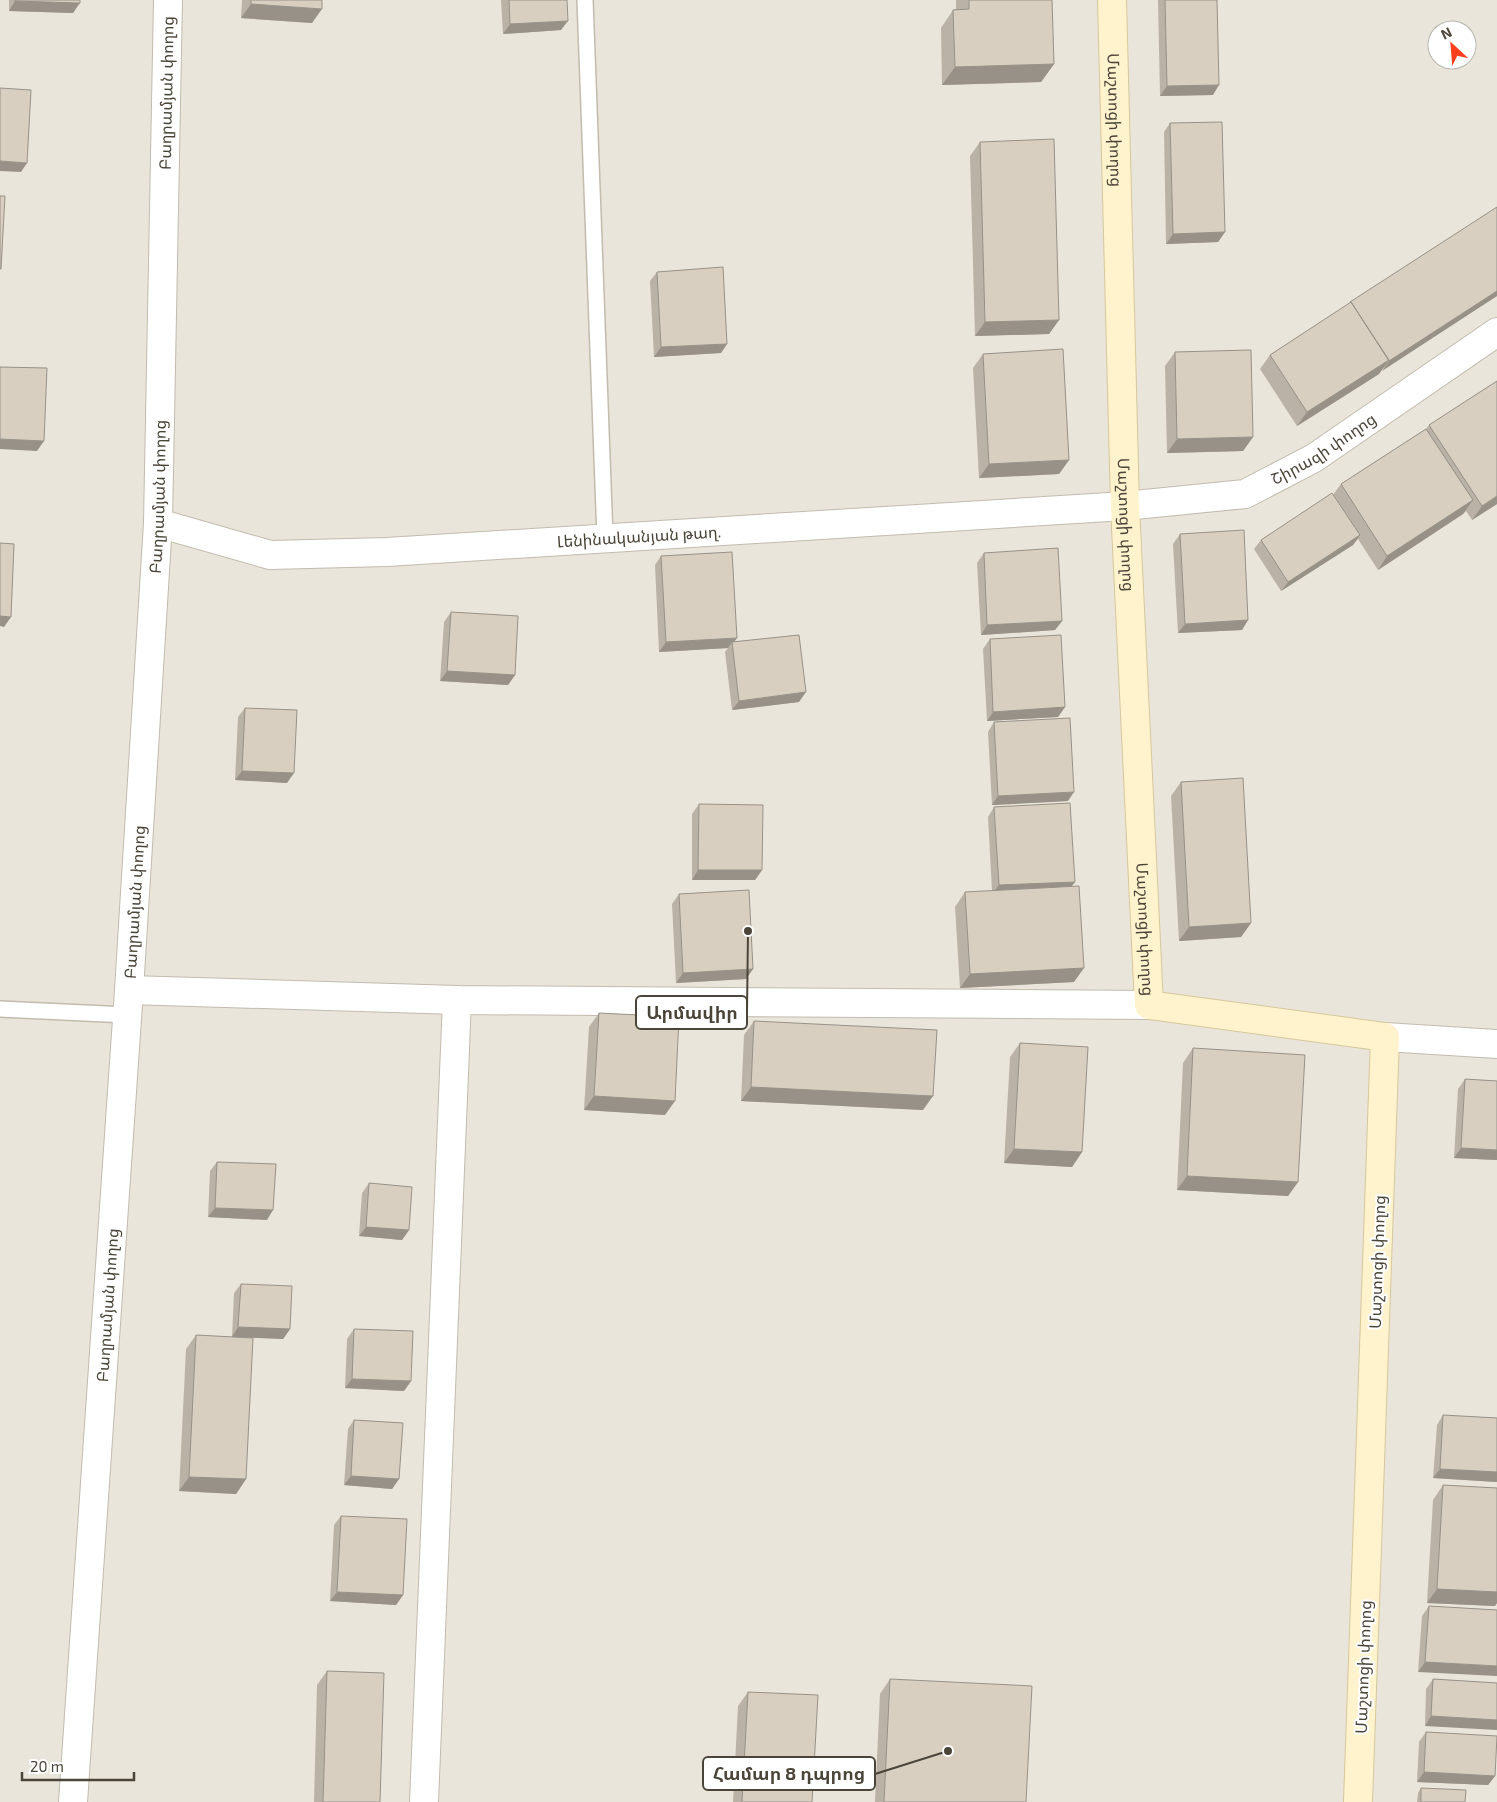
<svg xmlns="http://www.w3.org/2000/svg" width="1497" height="1802" font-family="'Exo 2','Noto Sans Armenian',sans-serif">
<rect width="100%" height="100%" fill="#f6f3ec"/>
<path fill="#eae5da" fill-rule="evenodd" d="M0,0H1497V1802H0ZM1437,30H1467V60H1437Z"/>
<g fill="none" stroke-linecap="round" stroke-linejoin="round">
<defs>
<path id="service" d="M585,0L605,538
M0,1009L127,1015"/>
<g id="minor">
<path id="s1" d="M158,523L270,555L387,552L1125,506L1245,494L1314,458L1497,332"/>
<path d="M129,990L457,1000L1149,1005"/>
<path d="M1385,1037L1497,1044"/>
<path id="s2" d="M73,1802L129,990L158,523L168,0"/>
<path d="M424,1802L457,1000"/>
</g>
<g id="secondary">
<path id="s3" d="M1112,0L1125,506L1149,1005L1385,1037L1358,1802"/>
</g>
</defs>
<use href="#service" stroke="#c2bbae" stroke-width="18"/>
<use href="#minor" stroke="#c2bbae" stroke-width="30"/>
<use href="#secondary" stroke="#d6c79b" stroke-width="30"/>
<use href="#service" stroke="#fff" stroke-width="15"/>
<use href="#minor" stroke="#fff" stroke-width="28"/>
<use href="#secondary" stroke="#fff3cd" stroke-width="28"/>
</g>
<path fill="#bab2a6" d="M9,0H80L73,13L9,11Z
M242,0H322L312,23L241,18Z
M501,0H567L561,30L503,34Z
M956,0H1052L1054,64L1041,82L942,85L941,28L953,10L956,9Z
M1158,0H1217L1213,95L1160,96Z
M1170,123L1225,232L1218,242L1166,244L1164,132Z
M980,142L1059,320L1049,334L975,336L970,156Z
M1497,207V296L1381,370L1379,374L1297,426L1260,369L1270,355Z
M657,272L727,344L721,353L654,357L650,281Z
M1175,352L1253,437L1243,451L1167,453L1165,366Z
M983,354L1069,460L1059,474L979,478L973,368Z
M1497,381V504L1472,520L1466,511L1463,514L1378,570L1358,539L1353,545L1281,591L1254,549L1261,540L1333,495L1341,484L1426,429L1429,425Z
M1180,534L1248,620L1242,630L1178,633L1173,544Z
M984,553L1062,621L1055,630L981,635L977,563Z
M661,556L734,642L799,702L732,710L725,652L728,648L659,652L655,565Z
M451,612L515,675L508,685L440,681L444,622Z
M990,639L1065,707L1058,717L987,721L983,649Z
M245,708L287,783L235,780L238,717Z
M994,722L1068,801L992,805L988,732Z
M1181,782L1251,923L1241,937L1179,941L1171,796Z
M699,804L762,870L755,880H692V814Z
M994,807L1071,887L1074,982L960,988L955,907L965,892L992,891L988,817Z
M679,894L753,969L746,979L676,983L672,904Z
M599,1013L665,1115L584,1110L589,1027Z
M754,1021L923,1110L741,1101L744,1035Z
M1020,1043L1082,1152L1072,1167L1004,1163L1010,1057Z
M1193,1048L1298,1182L1288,1196L1177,1190L1183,1063Z
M1465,1079L1497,1081V1160L1454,1158L1458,1089Z
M217,1162L267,1220L208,1217L210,1171Z
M369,1183L409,1230L402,1240L359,1236L362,1193Z
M241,1284L290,1329L283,1339L232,1337L234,1293Z
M354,1329L411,1381L404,1391L345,1388L347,1339Z
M196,1335L246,1479L236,1494L179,1491L186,1349Z
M1443,1415L1497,1418V1482L1433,1478L1437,1425Z
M354,1420L399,1479L392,1489L344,1485L348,1429Z
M1443,1485L1497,1488V1603L1495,1606L1427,1603L1433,1500Z
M341,1516L403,1595L396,1605L330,1601L334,1525Z
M1429,1606L1497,1610L1418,1672L1422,1616Z
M327,1671L380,1802H314L317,1685Z
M890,1679L1026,1802H875L880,1694Z
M1433,1679L1497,1683L1425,1726L1426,1689Z
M748,1692L812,1802H733L738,1706Z
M1426,1732L1495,1776L1488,1785L1417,1782L1419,1742Z
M1421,1788L1465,1802H1417L1418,1793Z"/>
<path fill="#979187" d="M15,1L80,3L73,13L9,11Z
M251,4L322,9L312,23L241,18Z
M568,21L561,30L503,34L510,24Z
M1054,64L1041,82L942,85L955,67Z
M1219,85L1213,95L1160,96L1167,86Z
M0,161L27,163L21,172L0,171Z
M1225,232L1218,242L1166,244L1173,234Z
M1497,291V296L1382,371L1389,361Z
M1059,320L1049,334L975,336L985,322Z
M727,344L721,353L654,357L661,347Z
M1389,360L1379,374L1297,426L1307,412Z
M1253,437L1243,451L1167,453L1177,439Z
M0,439L44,441L37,451L0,449Z
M1069,460L1059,474L979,478L989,464Z
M1497,496V504L1472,520L1482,506Z
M1473,500L1463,514L1378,570L1387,556Z
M1360,535L1353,545L1281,591L1288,582Z
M0,616L11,617L4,627L0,626Z
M1248,620L1242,630L1178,633L1185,624Z
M1062,621L1055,630L981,635L987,625Z
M737,638L732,645V642L728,648L659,652L666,642Z
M447,671L515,675L508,685L440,681Z
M806,692L799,702L732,710L739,701Z
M1065,707L1058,717L987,721L993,712Z
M242,771L294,773L287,783L235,780Z
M1074,792L1068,801L992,805L998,796Z
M698,870H762L755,880H692Z
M1075,882L1068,891L992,895L999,885Z
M1251,923L1241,937L1179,941L1189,927Z
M1084,968L1074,982L960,988L970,974Z
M753,969L746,979L676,983L683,973Z
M751,1087L933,1096L923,1110L741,1101Z
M594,1096L675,1101L665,1115L584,1110Z
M1461,1148L1497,1150V1160L1454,1158Z
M1014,1149L1082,1152L1072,1167L1004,1163Z
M1187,1176L1298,1182L1288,1196L1177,1190Z
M215,1208L273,1210L267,1220L208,1217Z
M366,1227L409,1230L402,1240L359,1236Z
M238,1327L290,1329L283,1339L232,1337Z
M352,1379L411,1381L404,1391L345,1388Z
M1440,1469L1497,1472V1482L1433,1478Z
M351,1476L399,1479L392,1489L344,1485Z
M189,1477L246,1479L236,1494L179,1491Z
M1437,1589L1497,1592V1603L1495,1606L1427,1603Z
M337,1592L403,1595L396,1605L330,1601Z
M1425,1662L1497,1666V1676L1418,1672Z
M1431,1716L1497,1720V1730L1425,1726Z
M1424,1772L1495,1776L1488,1785L1417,1782Z"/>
<path fill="#d8cfc1" stroke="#979187" d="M15,0H80V3L15,1Z
M251,0H322V9L251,4Z
M509,0H567L568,21L510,24Z
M969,0H1052L1054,64L955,67L953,10L969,9Z
M1165,0H1217L1219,85L1167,86Z
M0,88L31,90L27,163L0,161Z
M1222,122L1225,232L1173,234L1170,123Z
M1054,139L1059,320L985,322L980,142Z
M0,196H5L1,269H0Z
M1497,207V291L1389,361L1351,302H1350Z
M723,267L727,344L661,347L657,272Z
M1351,302L1389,360L1307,412L1270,355Z
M1063,349L1069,460L989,464L983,354Z
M1251,350L1253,437L1177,439L1175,352Z
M0,367L47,368L44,441L0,439Z
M1497,381V496L1482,506L1429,425Z
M1426,429L1473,500L1387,556L1341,484Z
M1332,493L1360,535L1288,582L1261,540Z
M1244,530L1248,620L1185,624L1180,534Z
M0,543L14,544L11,617L0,616Z
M1058,548L1062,621L987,625L984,553Z
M732,552L737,638L666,642L661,556Z
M451,612L518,616L515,675L447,671Z
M799,635L806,692L739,701L732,642Z
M1061,635L1065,707L993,712L990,639Z
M245,708L297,710L294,773L242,771Z
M1070,718L1074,792L998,796L994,722Z
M1243,778L1251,923L1189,927L1181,782Z
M1070,803L1075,882L999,885L994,807Z
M699,804L763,805L762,870H698Z
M1079,886L1084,968L970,974L965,892Z
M749,890L753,969L683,973L679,894Z
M599,1013L679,1017L675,1101L594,1096Z
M754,1021L937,1030L933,1096L751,1087Z
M1020,1043L1088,1047L1082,1152L1014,1149Z
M1193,1048L1305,1055L1298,1182L1187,1176Z
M1465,1079L1497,1081V1150L1461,1148Z
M217,1162L276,1164L273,1210L215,1208Z
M369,1183L412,1187L409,1230L366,1227Z
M241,1284L292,1286L290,1329L238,1327Z
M354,1329L413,1331L411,1381L352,1379Z
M196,1335L253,1338L246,1479L189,1477Z
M1443,1415L1497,1418V1472L1440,1469Z
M354,1420L403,1423L399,1479L351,1476Z
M1443,1485L1497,1488V1592L1437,1589Z
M341,1516L407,1519L403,1595L337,1592Z
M1429,1606L1497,1610V1666L1425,1662Z
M327,1671L384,1673L380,1802H323Z
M890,1679L1032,1686L1026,1802H884Z
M1433,1679L1497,1683V1720L1431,1716Z
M748,1692L818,1695L812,1802H742Z
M1426,1732L1497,1736L1495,1776L1424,1772Z
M1421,1788L1466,1790L1465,1802H1421Z"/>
<g text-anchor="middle" stroke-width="4" stroke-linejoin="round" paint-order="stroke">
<g font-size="16" fill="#4b4439" stroke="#fff">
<text dy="6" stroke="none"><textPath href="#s2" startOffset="1712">Բաղրամյան փողոց</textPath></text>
<text dy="6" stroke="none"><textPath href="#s3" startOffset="120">Մաշտոցի փողոց</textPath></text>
<text dy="6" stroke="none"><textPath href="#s1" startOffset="1184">Շիրազի փողոց</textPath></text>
<text dy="6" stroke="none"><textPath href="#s2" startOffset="1308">Բաղրամյան փողոց</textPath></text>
<text dy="6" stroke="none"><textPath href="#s3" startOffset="525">Մաշտոցի փողոց</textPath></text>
<text dy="6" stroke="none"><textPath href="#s1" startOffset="486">Լենինականյան թաղ.</textPath></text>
<text dy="6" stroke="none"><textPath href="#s2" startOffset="902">Բաղրամյան փողոց</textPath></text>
<text dy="6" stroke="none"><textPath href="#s3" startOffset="930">Մաշտոցի փողոց</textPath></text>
<text transform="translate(1377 1262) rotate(-88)" y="6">Մաշտոցի փողոց</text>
<text dy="6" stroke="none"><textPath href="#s2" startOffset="498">Բաղրամյան փողոց</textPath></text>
<text transform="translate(1363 1667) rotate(-88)" y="6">Մաշտոցի փողոց</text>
</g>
</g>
<path fill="none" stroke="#4b4439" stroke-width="2" d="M748 931L747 1012M948 1751L875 1774"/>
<g fill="#4b4439" stroke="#fff" stroke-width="2">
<circle cx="748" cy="931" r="5"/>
<circle cx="948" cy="1751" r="5"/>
</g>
<g fill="#fff" stroke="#4b4439" stroke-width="2">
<rect x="636" y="996" width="111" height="33" rx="5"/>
<rect x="703" y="1757" width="172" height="33" rx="5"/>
</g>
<g font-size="18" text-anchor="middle" font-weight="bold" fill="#4b4439">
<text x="692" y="1019">Արմավիր</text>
<text x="789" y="1780">Համար 8 դպրոց</text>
</g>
<g transform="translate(1452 45) rotate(334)"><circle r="24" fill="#ffffff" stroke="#b7b4b0"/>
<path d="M0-4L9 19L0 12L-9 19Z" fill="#fc3f1d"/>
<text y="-8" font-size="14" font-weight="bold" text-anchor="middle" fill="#4b4439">N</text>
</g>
<path d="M22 1772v8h112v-8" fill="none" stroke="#4b4439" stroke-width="2.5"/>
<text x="30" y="1772" font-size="15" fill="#4b4439" stroke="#ffffff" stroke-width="4" paint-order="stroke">20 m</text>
</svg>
